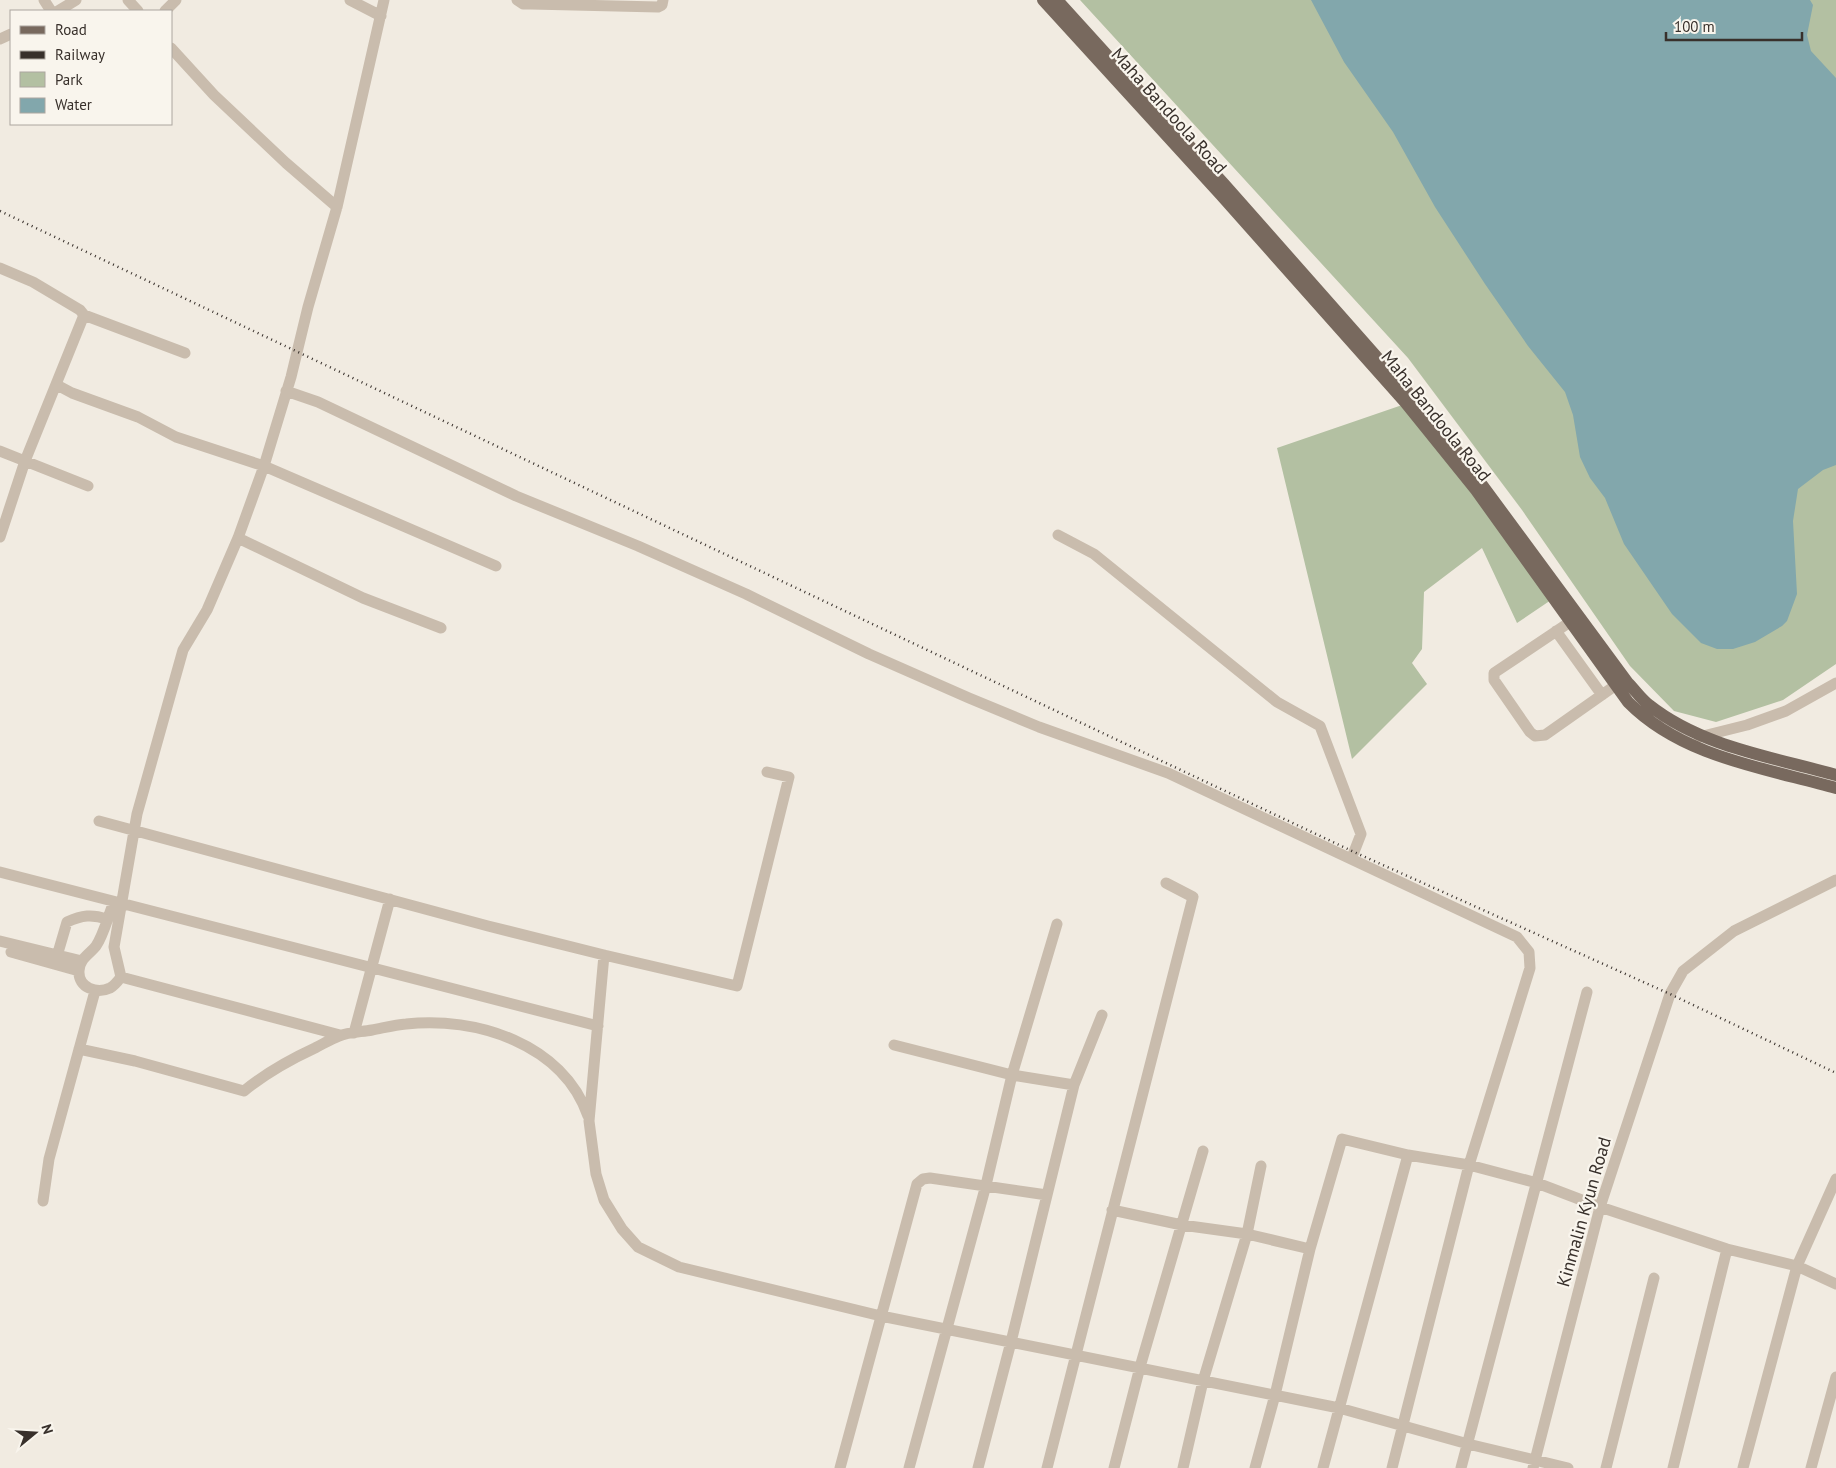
<svg xmlns="http://www.w3.org/2000/svg" width="1836" height="1468" font-family="'PT Sans',sans-serif">
<rect width="100%" height="100%" fill="#f1ebe1"/>
<path fill="#b3c0a2" d="M1080,0H1836V664L1783,700L1716,722L1674,711L1630,666L1522,510L1408,358Z
M1408,403L1554,598L1517,623L1482,548L1424,592L1422,649L1412,663L1427,684L1352,759L1277,448Z"/>
<path fill="#82a7ac" d="M1311,0H1810L1813,5L1807,35L1811,51L1836,78V465L1823,470L1798,489L1793,521L1797,594L1787,621L1782,626L1755,642L1733,649H1717L1701,643L1672,614L1624,544L1605,498L1590,478L1580,457L1573,415L1565,392L1528,346L1485,284L1435,207L1393,132L1344,62Z"/>
<g fill="none" stroke-linecap="round" stroke-linejoin="round">
<path stroke="#c9bcad" stroke-width="11" d="M44,0L51,11
M128,0L138,11
M350,0L381,16
M517,0L523,4H531L658,7L662,5L663,0
M58,11L76,0
M165,11L176,0
M0,39L11,34
M171,48L214,95L286,163L337,207
M0,268L33,282L80,310L84,315L185,353
M57,385L72,393L138,417L176,437L264,466L496,566
M286,391L318,402L516,496L638,546L746,594L869,654L969,698L1039,727L1168,773L1517,937L1529,952L1530,968L1469,1165L1392,1468
M0,451L25,461L84,315
M1058,535L1094,554L1277,702L1320,726L1361,834L1354,852
M0,537L25,461L88,486
M238,538L363,598L441,628
M1570,622L1494,673V680L1530,732L1535,736L1545,735L1616,685
M1556,631L1602,695
M1699,737L1747,725L1786,711L1836,683
M99,821L488,926L604,955L737,986L789,777L767,772
M0,872L598,1026
M114,902C108,916 104,934 96,946C90,954 79,959 79,971C78,988 97,994 110,988C114,986 118,981 121,977L114,947L137,814L183,650L207,610L238,538L264,466L291,377L308,307L337,207L384,0
M0,941L82,961
M11,952L79,971
M604,955L589,1121L596,1174L604,1200L622,1229L638,1247L679,1267L881,1316L1339,1408L1468,1444L1568,1468
M57,956L67,922C82,915 92,914 107,919
M121,977L340,1035
M354,1033L390,899
M894,1045L1012,1075L1074,1085
M79,1049L135,1061L244,1091C266,1073 289,1060 315,1048C323,1044 331,1039 339,1036C349,1032 362,1032 372,1030C383,1028 395,1025 406,1024C476,1016 563,1044 588,1116
M43,1201L49,1159L95,991
M1112,1210L1182,1225L1247,1234L1310,1249
M840,1468L917,1184L923,1179L930,1178L1047,1195
M909,1468L986,1185L1012,1075L1057,924
M978,1468L1011,1342L1074,1085L1102,1015
M1047,1468L1193,897L1166,883
M1114,1468L1140,1367L1203,1151
M1183,1468L1203,1381L1247,1234L1261,1166
M1255,1468L1275,1395L1310,1249L1342,1139L1408,1155L1469,1165L1537,1183L1600,1207L1727,1249L1797,1266L1836,1284
M1323,1468L1408,1155
M1461,1468L1587,992
M1533,1468L1600,1207L1670,994L1683,971L1734,931L1836,880
M1606,1468L1654,1278
M1673,1468L1727,1249
M1743,1468L1797,1266L1836,1179
M1811,1468L1836,1377"/>
<path stroke="#78695e" stroke-width="12" d="M1043,0L1221,195L1405,402L1476,490L1628,702C1682,757 1765,768 1836,788
M1057,0L1224,184L1443,432L1628,683C1635,690 1641,699 1649,705C1702,747 1773,757 1836,775"/>
<path stroke="#38302b" stroke-width="2.5" stroke-dasharray="1 4" stroke-linecap="butt" d="M0,211L1354,852L1670,994L1836,1073"/>
</g>
<g text-anchor="middle" stroke-width="4.5" stroke-linejoin="round" paint-order="stroke">
<g font-size="18" fill="#38302b" stroke="#f9f5ed">
<text transform="translate(1169 111) rotate(48)" y="6">Maha Bandoola Road</text>
<text transform="translate(1436 416) rotate(51)" y="6">Maha Bandoola Road</text>
<text transform="translate(1584 1212) rotate(-74)" y="6">Kinmalin Kyun Road</text>
</g>
</g>
<rect x="10" y="10" width="162" height="115" fill="#f9f5ed" stroke="#aca69f"/>
<rect x="20" y="26" width="25" height="8" fill="#78695e" stroke="#aca69f"/>
<text x="55" y="35" font-size="15" fill="#38302b">Road</text>
<rect x="20" y="51" width="25" height="8" fill="#38302b" stroke="#aca69f"/>
<text x="55" y="60" font-size="15" fill="#38302b">Railway</text>
<rect x="20" y="72" width="25" height="15" fill="#b3c0a2" stroke="#aca69f"/>
<text x="55" y="85" font-size="15" fill="#38302b">Park</text>
<rect x="20" y="98" width="25" height="15" fill="#82a7ac" stroke="#aca69f"/>
<text x="55" y="110" font-size="15" fill="#38302b">Water</text>
<g transform="translate(35 1433) rotate(72)" stroke="#f9f5ed" stroke-width="4" paint-order="stroke">
<path d="M0-4L9 19L0 12L-9 19Z" fill="#38302b"/>
<text y="-8" font-size="14" font-weight="bold" text-anchor="middle" fill="#38302b">N</text>
</g>
<path d="M1666 32v8h136v-8" fill="none" stroke="#38302b" stroke-width="2.5"/>
<text x="1674" y="32" font-size="15" fill="#38302b" stroke="#f9f5ed" stroke-width="4" paint-order="stroke">100 m</text>
</svg>
